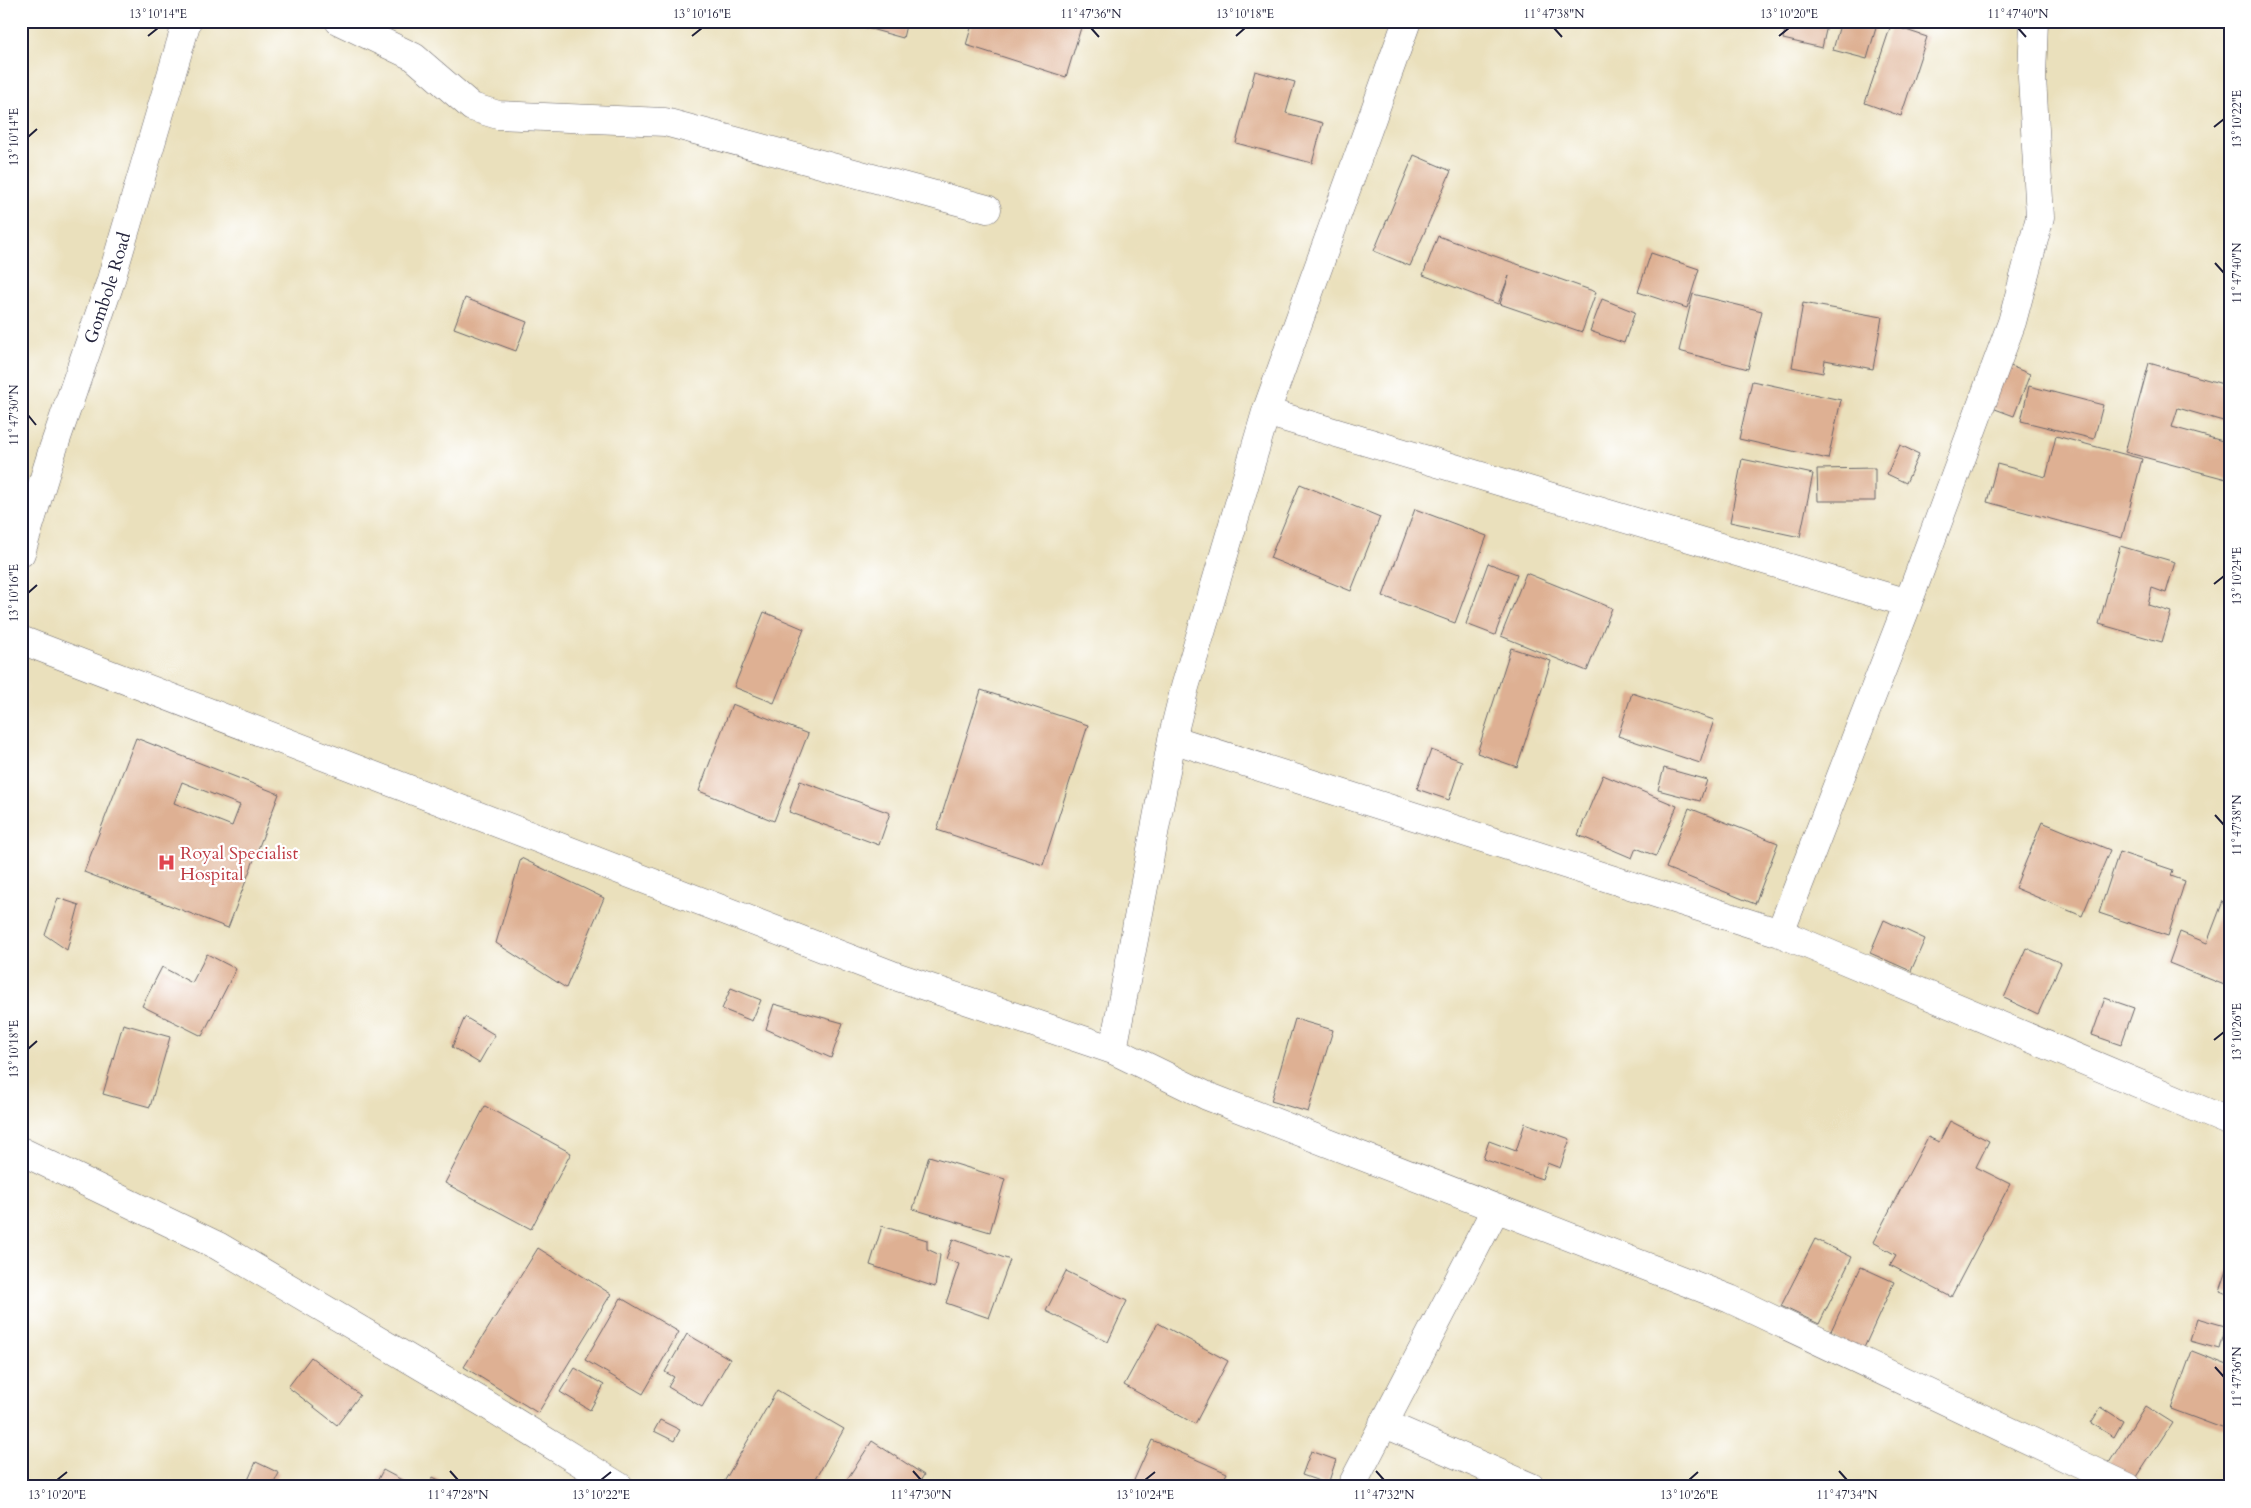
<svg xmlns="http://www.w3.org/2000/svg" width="2251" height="1508" font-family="Cardo,serif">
<rect width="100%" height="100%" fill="#fff"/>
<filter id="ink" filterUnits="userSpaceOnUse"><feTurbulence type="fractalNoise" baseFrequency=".02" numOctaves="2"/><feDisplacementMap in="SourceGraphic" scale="10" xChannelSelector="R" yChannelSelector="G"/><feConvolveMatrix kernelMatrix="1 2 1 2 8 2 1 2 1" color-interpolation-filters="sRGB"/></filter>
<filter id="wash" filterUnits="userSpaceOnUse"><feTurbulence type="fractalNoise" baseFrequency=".0096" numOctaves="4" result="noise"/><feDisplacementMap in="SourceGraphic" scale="20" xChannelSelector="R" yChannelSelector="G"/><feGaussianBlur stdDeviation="1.12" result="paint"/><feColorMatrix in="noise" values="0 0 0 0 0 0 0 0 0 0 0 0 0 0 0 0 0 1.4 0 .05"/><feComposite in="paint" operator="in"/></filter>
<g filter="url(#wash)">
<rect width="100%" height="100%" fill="#eae0bc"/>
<g id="blocks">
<path fill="#deb093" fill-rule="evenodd" d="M842,21H907L903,38Z
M973,21H1083L1066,77L966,45Z
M1787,21H1828L1822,48L1783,39Z
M1841,21H1878L1867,59L1833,50Z
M1891,25L1927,37L1901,116L1865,103Z
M1255,71L1295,82L1286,113L1323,123L1312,163L1236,143Z
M1414,155L1451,171L1410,266L1374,251Z
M1438,236L1596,292L1582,332L1500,304L1509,276L1498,304L1423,275Z
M1651,253L1699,269L1687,308L1638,292Z
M1693,294L1762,311L1748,369L1679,351Z
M465,298L527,322L516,351L454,328Z
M1602,299L1635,312L1624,343L1590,331Z
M1803,303L1882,317L1873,369L1825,360L1823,373L1792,367Z
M2003,363L2030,374L2014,416L1987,406Z
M2149,363L2230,386V423L2178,408L2172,427L2230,443V480L2125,452Z
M1752,381L1841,400L1828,459L1739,439Z
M2029,386L2103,405L2094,439L2021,421Z
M2056,436L2142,459L2122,538L1987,502L1997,464L2046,477Z
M1900,445L1919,454L1906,483L1887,474Z
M1742,459L1813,474L1800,537L1730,522Z
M1875,468V501H1818L1817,469Z
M1300,484L1380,517L1351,591L1270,558Z
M1415,509L1487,536L1455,623L1383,596Z
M2120,546L2175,562L2166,593L2152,588L2148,605L2171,612L2162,642L2099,624Z
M1488,563L1517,574L1495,635L1466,624Z
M1526,573L1612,608L1587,671L1501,636Z
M764,612L804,629L774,703L734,687Z
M1511,648L1551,661L1517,767L1477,753Z
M981,690L1088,725L1043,865L937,830Z
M1632,693L1714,720L1700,763L1618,736Z
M732,704L808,734L774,821L699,791Z
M136,738L279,794L228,928L84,872ZM182,782L240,805L232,826L174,803Z
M1431,750L1462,761L1449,800L1417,789Z
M1664,768L1707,780L1700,801L1658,790Z
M1603,775L1677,806L1656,856L1636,848L1632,858L1578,835Z
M800,781L890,813L879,845L789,812Z
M1689,808L1778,843L1755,904L1666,868Z
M2042,822L2110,850L2082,916L2015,888Z
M2119,852L2173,870L2171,876L2185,881L2168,936L2099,913Z
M521,858L604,898L566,988L496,943Z
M58,898L79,905L67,950L45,935Z
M2223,901L2230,903V978L2227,986L2169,963L2180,932L2207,943Z
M1884,920L1925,939L1911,971L1870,953Z
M2026,948L2061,963L2038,1014L2004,998Z
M207,954L236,969L202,1036L142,1006L162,967L192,983Z
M731,988L761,1000L752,1021L722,1009Z
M2105,998L2134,1008L2121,1045L2092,1035Z
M774,1004L843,1023L831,1058L766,1029Z
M465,1017L495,1035L479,1063L452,1047Z
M1295,1019L1333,1030L1308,1112L1271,1101Z
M123,1024L170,1037L150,1107L103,1094Z
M485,1106L571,1153L531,1229L445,1183Z
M1950,1121L1989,1141L1976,1167L2010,1184L1951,1297L1890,1265L1896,1255L1873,1242L1928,1137L1939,1142Z
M1525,1123L1570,1139L1560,1168L1547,1163L1542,1179L1483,1159L1489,1141L1516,1151Z
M929,1156L1005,1179L990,1232L913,1209Z
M882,1226L927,1240V1249L940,1255L935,1287L870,1265Z
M953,1239L1010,1260L989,1318L946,1303L959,1264L946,1259Z
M1815,1239L1852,1257L1819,1324L1781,1306Z
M538,1248L611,1294L538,1413L464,1367Z
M2230,1262V1295L2220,1291Z
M1861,1267L1894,1282L1863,1350L1829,1335Z
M1066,1271L1127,1301L1108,1342L1046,1311Z
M621,1298L679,1332L643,1394L585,1360Z
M2197,1318L2225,1326L2219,1349L2190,1341Z
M1158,1323L1228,1361L1195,1424L1124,1385Z
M687,1334L730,1359L702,1407L668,1387L674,1377L665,1372Z
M2192,1351L2230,1366V1431L2171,1409Z
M311,1357L360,1395L337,1425L288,1387Z
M575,1368L604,1385L590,1410L560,1392Z
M777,1390L844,1429L811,1487H721Z
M2145,1406L2172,1423L2133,1483L2107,1466Z
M2101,1407L2123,1421L2114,1437L2091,1423Z
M660,1420L680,1430L674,1441L654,1431Z
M1152,1440L1227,1473L1220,1487H1131Z
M872,1441L924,1475L916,1487H842Z
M1311,1451L1336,1460L1328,1484L1302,1475Z
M256,1462L279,1473L272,1487H245Z
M383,1470L415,1487H374Z
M433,1477L452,1487H428Z
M497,1481L507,1487H494Z"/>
</g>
</g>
<g filter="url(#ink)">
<use href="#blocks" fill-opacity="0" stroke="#686468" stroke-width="1"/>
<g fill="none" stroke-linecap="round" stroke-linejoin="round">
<defs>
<path id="minor" d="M339,21L414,57L472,107L498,115L665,122L987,209
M1266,412L1908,603
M21,640L898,977L1113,1050L1207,1096L1730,1299L2128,1487
M1172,739L1780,933L2230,1122
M1780,933L1908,603L2012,322L2040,217L2032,77L2034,21
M1113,1050L1172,739L1185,687L1266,412L1407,21
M21,1151L218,1246L484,1403L620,1487
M1383,1423L1531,1487
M1351,1487L1496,1208"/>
<g id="tertiary">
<path id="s1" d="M21,553L52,452L110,283L187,21"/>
</g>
</defs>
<use href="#minor" stroke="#686468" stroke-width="29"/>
<use href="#tertiary" stroke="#686468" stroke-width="29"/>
<use href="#minor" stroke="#fff" stroke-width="28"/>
<use href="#tertiary" stroke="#fff" stroke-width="28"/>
</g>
</g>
<path fill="none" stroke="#22223b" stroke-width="2" d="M1091,28L1099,37M1554,28L1562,37M2018,28L2026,37M148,36L158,28M692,36L702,28M1236,36L1245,28M1779,36L1789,28M2214,127L2224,119M28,137L37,129M2215,263L2224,273M28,415L36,425M2214,584L2224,576M28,593L37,585M2215,815L2224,825M2214,1040L2224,1032M28,1049L37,1041M2215,1367L2224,1377M450,1471L458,1480M913,1471L921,1480M1376,1471L1384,1480M1839,1471L1847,1480M57,1480L67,1472M601,1480L611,1472M1145,1480L1155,1472M1689,1480L1698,1472"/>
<defs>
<symbol id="hospital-bare" viewBox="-9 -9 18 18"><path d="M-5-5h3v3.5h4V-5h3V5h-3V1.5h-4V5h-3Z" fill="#e0444e" stroke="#fff" stroke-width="2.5" paint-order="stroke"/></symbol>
</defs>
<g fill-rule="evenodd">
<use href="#hospital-bare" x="154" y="850" width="25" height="25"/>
</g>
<g text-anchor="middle" stroke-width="4.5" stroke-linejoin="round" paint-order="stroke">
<g font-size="18" fill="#22223b" stroke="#fff">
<text dy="6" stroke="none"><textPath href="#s1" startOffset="279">Gombole Road</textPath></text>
</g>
<g font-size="18" fill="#be3a42" stroke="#fff" text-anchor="start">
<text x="180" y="859">Royal Specialist<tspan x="180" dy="21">Hospital</tspan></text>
</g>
</g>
<rect width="2251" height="1508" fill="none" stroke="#fff" stroke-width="55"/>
<rect x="28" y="28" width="2196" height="1452" fill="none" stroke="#22223b" stroke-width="2"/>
<g font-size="12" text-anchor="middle" fill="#22223b">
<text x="158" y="18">13°10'14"E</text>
<text x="702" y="18">13°10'16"E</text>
<text x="1091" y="18">11°47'36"N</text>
<text x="1245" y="18">13°10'18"E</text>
<text x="1554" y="18">11°47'38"N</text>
<text x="1789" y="18">13°10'20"E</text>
<text x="2018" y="18">11°47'40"N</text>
<text transform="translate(2237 119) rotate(-90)" y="4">13°10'22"E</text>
<text transform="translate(14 137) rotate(-90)" y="4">13°10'14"E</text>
<text transform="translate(2237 273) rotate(-90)" y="4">11°47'40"N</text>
<text transform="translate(14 415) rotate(-90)" y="4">11°47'30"N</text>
<text transform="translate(2237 576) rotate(-90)" y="4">13°10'24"E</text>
<text transform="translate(14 593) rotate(-90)" y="4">13°10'16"E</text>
<text transform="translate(2237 825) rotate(-90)" y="4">11°47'38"N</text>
<text transform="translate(2237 1032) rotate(-90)" y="4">13°10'26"E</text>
<text transform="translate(14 1049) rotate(-90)" y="4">13°10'18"E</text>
<text transform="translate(2237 1377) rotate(-90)" y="4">11°47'36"N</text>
<text x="57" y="1499">13°10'20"E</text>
<text x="458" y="1499">11°47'28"N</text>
<text x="601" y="1499">13°10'22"E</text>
<text x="921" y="1499">11°47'30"N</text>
<text x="1145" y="1499">13°10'24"E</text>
<text x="1384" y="1499">11°47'32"N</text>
<text x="1689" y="1499">13°10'26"E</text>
<text x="1847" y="1499">11°47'34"N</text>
</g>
</svg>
